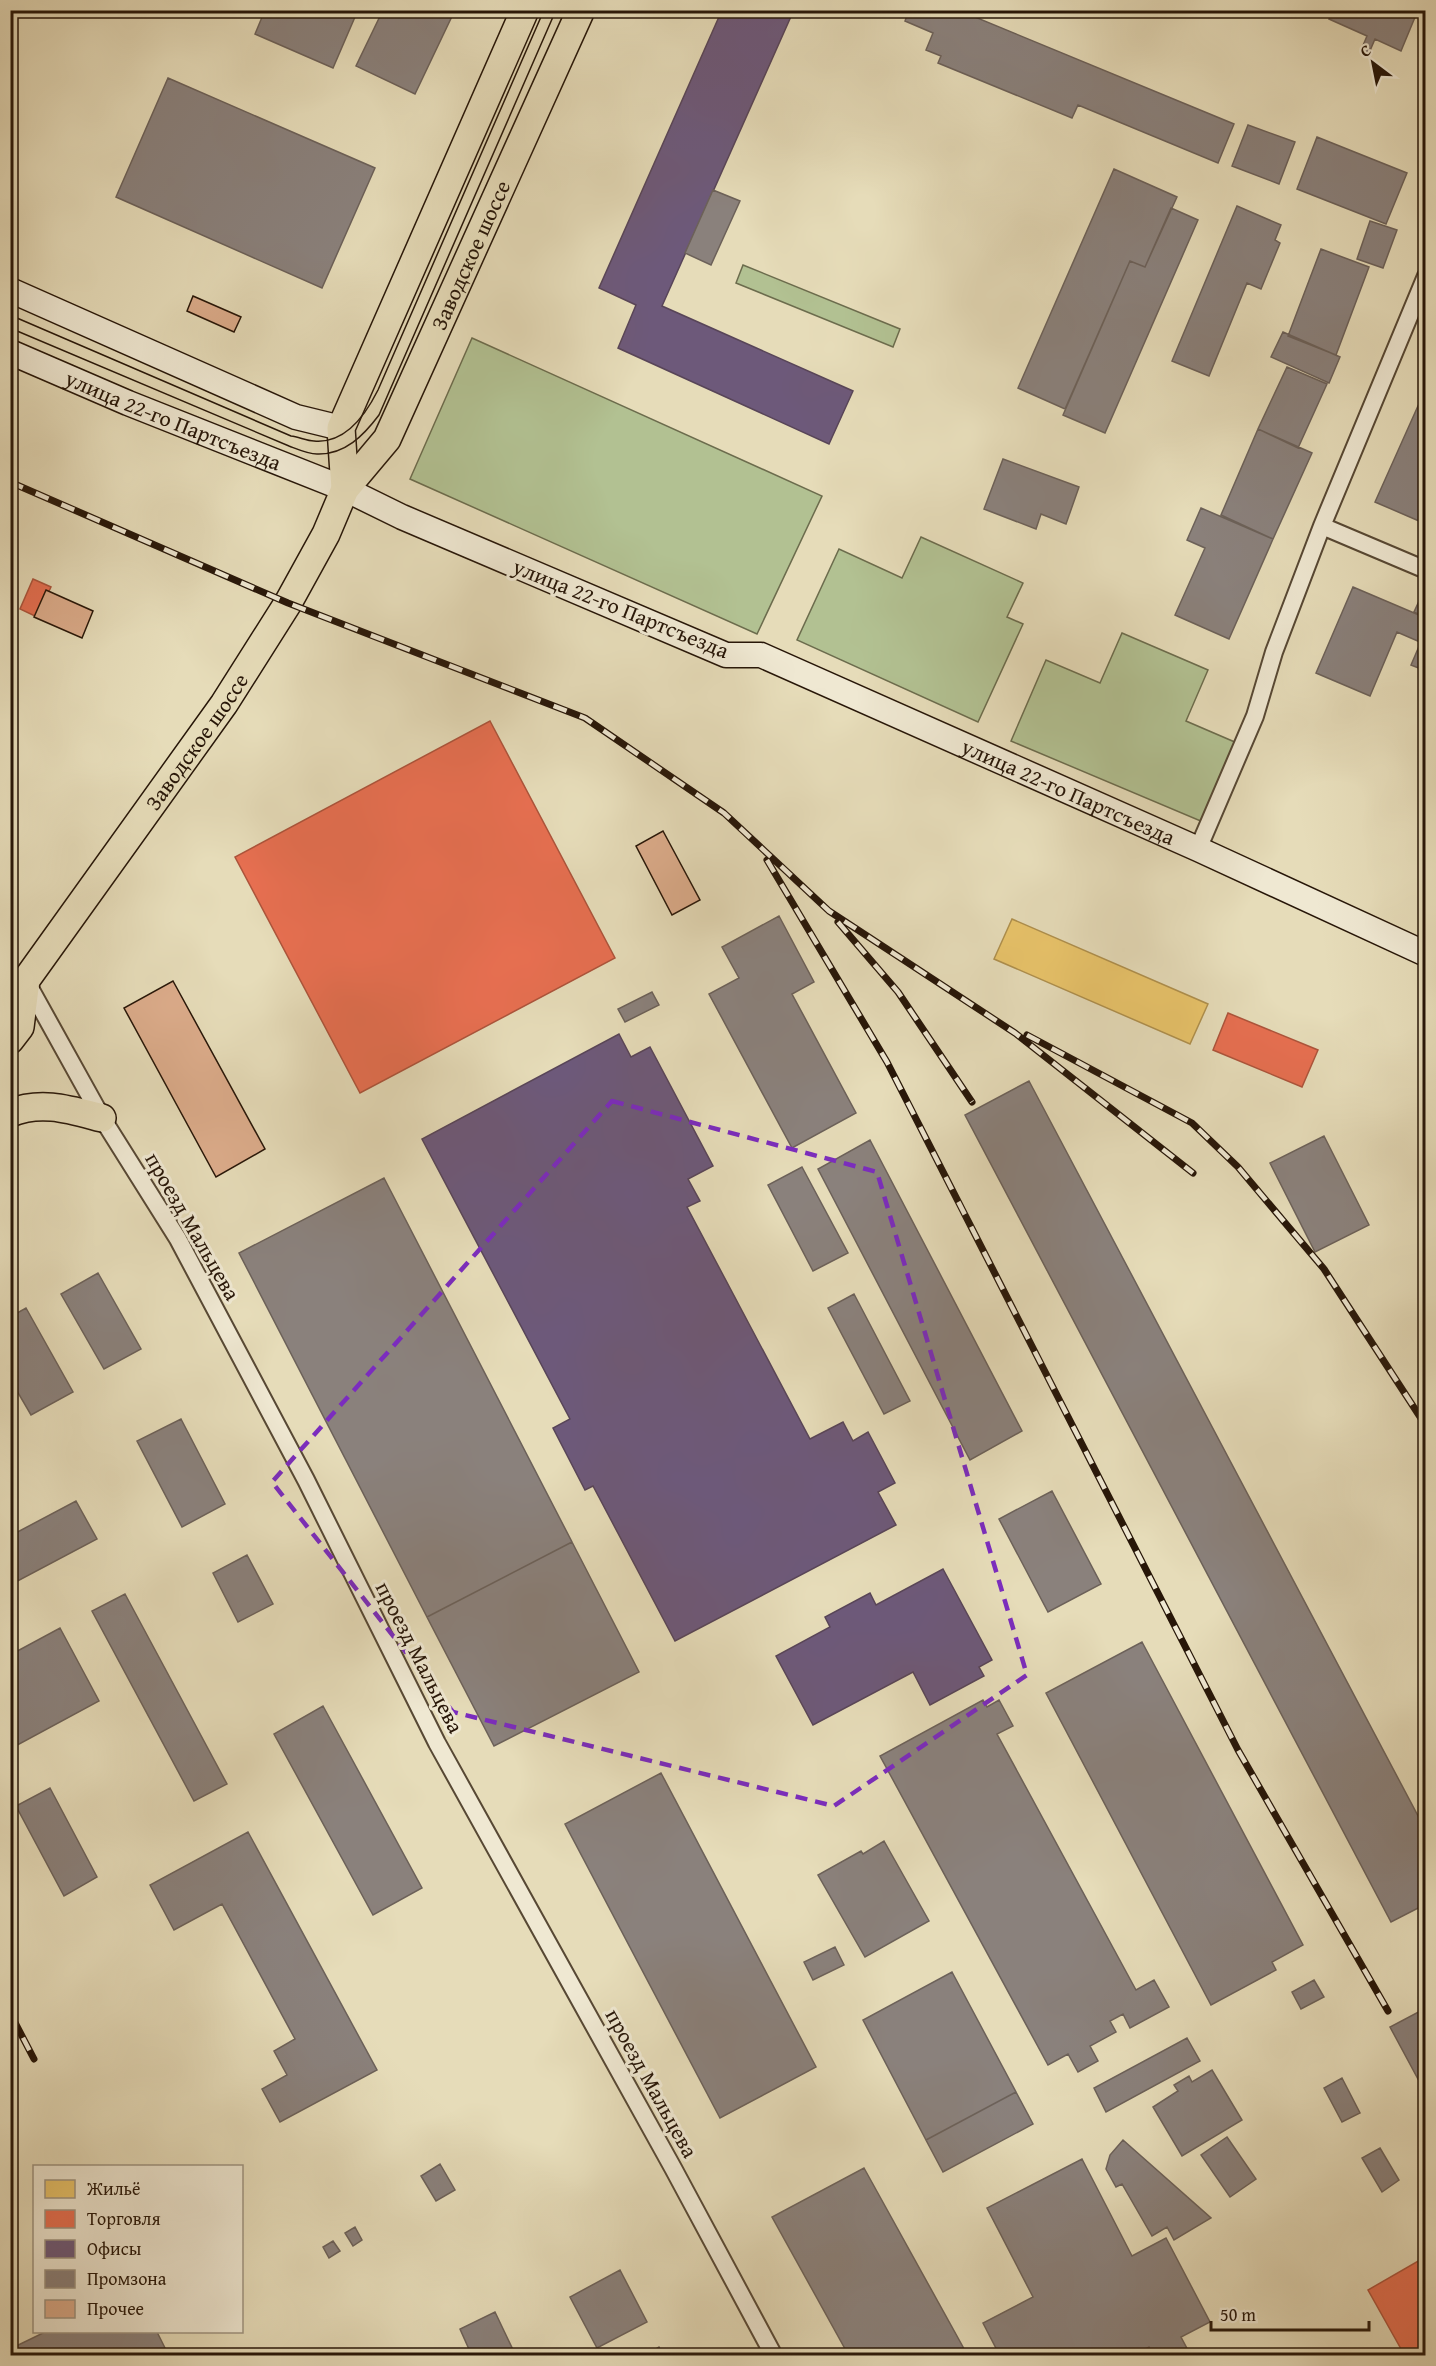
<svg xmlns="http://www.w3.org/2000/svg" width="1436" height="2366" font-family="'Gentium Book Plus',serif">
<rect width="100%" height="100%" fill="#e6dcb9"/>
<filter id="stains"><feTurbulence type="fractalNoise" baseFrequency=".00333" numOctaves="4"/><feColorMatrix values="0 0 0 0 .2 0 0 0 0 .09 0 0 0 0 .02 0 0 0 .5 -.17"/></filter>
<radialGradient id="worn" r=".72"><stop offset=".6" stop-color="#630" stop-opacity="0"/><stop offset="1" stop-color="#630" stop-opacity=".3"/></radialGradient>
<path fill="#b2c192" stroke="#6c6c4d" stroke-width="1.5" d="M743,265L900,329L893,347L736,283Z
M472,338L822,496L757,634L410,479Z
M921,537L1023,583L1007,617L1023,624L978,722L797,640L839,549L902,578Z
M1122,633L1208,670L1186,721L1237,743L1203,822L1011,741L1046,660L1100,683Z"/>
<path fill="#e9c46a" stroke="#af904d" stroke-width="1.5" d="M1012,919L1208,1004L1190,1044L994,959Z"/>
<path fill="#e76f51" stroke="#ad543b" stroke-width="1.5" d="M33,579L51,587L37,617L20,609Z
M490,721L615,958L360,1093L235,857Z
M1228,1013L1318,1050L1302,1087L1213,1050Z
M1420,2260L1426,2269V2356H1405L1368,2290Z"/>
<path fill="#6d597a" stroke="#584558" stroke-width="1.5" d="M722,10L793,12L662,306L853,391L829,444L618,348L636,305L599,288Z
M619,1034L631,1057L650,1047L713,1166L688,1179L700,1201L687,1207L810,1439L843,1422L853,1441L868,1432L895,1483L878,1492L896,1525L675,1641L593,1486L585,1490L553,1428L570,1419L422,1139Z
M943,1569L992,1660L979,1667L984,1676L930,1705L913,1672L813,1725L776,1656L830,1627L825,1617L870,1593L876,1605Z"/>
<path fill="#8a817c" stroke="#6c6159" stroke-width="1.5" d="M265,10H358L333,68L255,34Z
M383,10H455L415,94L356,66Z
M909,10H958L1234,124L1218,163L1078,105L1072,118L938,63L941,56L926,50L933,33L905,21Z
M1333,10H1418L1401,51L1375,39L1369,53L1361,50L1367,36L1329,19Z
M168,78L375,168L322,288L116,197Z
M1248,125L1295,142L1279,184L1232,166Z
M1317,137L1407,173L1386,224L1297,189Z
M1114,169L1177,197L1145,267L1130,261L1065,409L1018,388Z
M713,190L740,201L711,265L685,253Z
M1237,206L1281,225L1275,240L1280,243L1261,289L1247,283L1209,376L1172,361Z
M1171,208L1198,220L1105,433L1063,415L1130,261L1145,267Z
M1370,221L1397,230L1383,268L1357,259Z
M1321,249L1369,267L1336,355L1288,336Z
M1283,332L1340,357L1329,383L1271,357Z
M1287,367L1327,384L1298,448L1258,429Z
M1426,388V524L1375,502Z
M1258,429L1312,453L1273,539L1221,515Z
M1003,459L1079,487L1066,524L1041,514L1036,529L984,509Z
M1201,508L1273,539L1229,639L1175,615L1205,548L1187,540Z
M1426,586V618L1414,612Z
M1353,587L1426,618V630L1420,642L1397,632L1370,696L1316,673Z
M1426,630V671L1411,665Z
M779,916L814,982L792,994L856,1113L792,1148L709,994L739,978L722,947Z
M652,992L659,1005L625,1022L618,1009Z
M1029,1081L1426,1831V1904L1391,1922L965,1115Z
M1324,1136L1369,1225L1315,1252L1270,1163Z
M870,1140L1022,1431L970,1460L818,1169Z
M802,1167L848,1253L813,1271L768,1185Z
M384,1178L572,1542L427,1617L239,1253Z
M98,1273L141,1349L104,1369L61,1294Z
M854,1294L910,1401L884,1414L828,1308Z
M26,1308L73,1392L31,1415L10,1379V1317Z
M181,1419L225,1504L182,1527L137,1441Z
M1052,1491L1101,1584L1048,1612L999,1519Z
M76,1501L97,1539L10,1585V1536Z
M572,1542L639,1672L494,1746L427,1617Z
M247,1555L273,1604L238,1622L213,1573Z
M125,1594L227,1784L194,1801L92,1611Z
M60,1628L99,1701L10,1749V1655Z
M1142,1642L1303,1945L1272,1962L1276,1970L1211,2005L1046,1693Z
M983,1700L987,1707L999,1700L1013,1726L997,1734L1136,1990L1154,1980L1169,2007L1130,2028L1123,2014L1110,2021L1116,2032L1090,2046L1098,2061L1078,2072L1068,2054L1048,2065L880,1756Z
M323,1706L422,1888L373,1915L274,1734Z
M661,1773L816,2067L720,2118L565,1824Z
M50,1788L97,1877L64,1896L16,1806Z
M248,1832L377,2070L280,2122L262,2089L287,2075L274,2051L295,2039L222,1904L174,1930L150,1885Z
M884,1841L929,1921L865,1957L818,1875L861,1851L863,1854Z
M10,1885L16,1894L10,1897Z
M835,1947L844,1965L813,1980L804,1962Z
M952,1972L1016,2092L926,2140L863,2020Z
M1314,1980L1324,1997L1301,2009L1292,1992Z
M1426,2008V2094L1390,2027Z
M1187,2038L1200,2061L1106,2112L1094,2088Z
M1212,2070L1242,2120L1182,2156L1153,2107L1178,2091L1174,2085L1189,2076L1192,2082Z
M1342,2078L1360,2113L1342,2122L1324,2088Z
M1016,2092L1033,2124L943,2172L926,2140Z
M1227,2137L1256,2179L1230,2197L1201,2155Z
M1123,2140L1211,2218L1174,2240L1167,2227L1152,2236L1122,2184L1116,2187L1106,2169L1110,2155Z
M1380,2148L1399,2180L1382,2192L1362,2158Z
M1082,2159L1132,2256L1166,2238L1210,2322L1181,2337L1190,2354L1153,2356L1149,2347L1132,2356H1000L983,2323L1033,2297L987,2208Z
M440,2164L455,2190L436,2201L421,2176Z
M864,2168L968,2356H849L772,2217Z
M355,2227L362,2240L353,2246L345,2233Z
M333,2241L340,2251L329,2258L323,2247Z
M620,2270L647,2322L597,2348L570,2297Z
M495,2312L516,2356H472L460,2329Z
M45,2332H157L169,2356H10V2349Z
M659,2347L664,2356H644Z
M469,2350L472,2356H458Z"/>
<path fill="#dcac8b" stroke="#271608" stroke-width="1.5" d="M193,296L241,317L234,332L187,311Z
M46,590L93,611L82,638L34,617Z
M663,831L700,900L672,915L636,846Z
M173,981L265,1149L216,1177L124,1008Z"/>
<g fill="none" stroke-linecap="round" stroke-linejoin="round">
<defs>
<path id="street" d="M1322,526L1426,570
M1198,849L1255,716L1274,652L1322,526L1426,276
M26,981L102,1118L178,1239L306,1480L437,1743L673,2168L774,2356"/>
<g id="secondary">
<path d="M10,290L296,417L341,428"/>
<path id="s1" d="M10,352L128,403L345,489L402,517L726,655H761L1198,849L1426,954"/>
</g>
<g id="primary">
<path d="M345,489L341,428L525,10"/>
<path id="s2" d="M10,1040L20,1027L26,980L224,704L288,603L326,534L345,489L387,439L581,10"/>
<path d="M10,1113C42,1100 71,1110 102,1118"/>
</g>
</defs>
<use href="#street" stroke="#574834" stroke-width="20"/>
<use href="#secondary" stroke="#271608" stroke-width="27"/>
<use href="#primary" stroke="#271608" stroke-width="30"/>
<use href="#street" stroke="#efe8d2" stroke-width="16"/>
<use href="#secondary" stroke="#efe8d2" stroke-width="24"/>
<use href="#primary" stroke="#e6dcb9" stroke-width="27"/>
<path stroke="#271608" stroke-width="1.5" d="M10,315L291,436C299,437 307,441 314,441C345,444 366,414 378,390L544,10
M10,328L289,446C297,449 308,454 317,454C345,455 364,435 379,415L556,10"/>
<defs>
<path id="rail" d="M10,482L288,603L585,718L724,813L829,911L1015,1033L1193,1173
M767,860L887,1062L1238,1750L1388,2011
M838,922L898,992L972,1102
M1027,1035L1192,1123L1238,1167L1324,1269L1426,1426
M10,2013L34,2059"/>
</defs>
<use href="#rail" stroke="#271608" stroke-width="7"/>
<use href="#rail" stroke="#efe8d2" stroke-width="4.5" stroke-dasharray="14" stroke-linecap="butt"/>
</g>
<path fill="none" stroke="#7b2cbf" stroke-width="4.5" stroke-dasharray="12 8" stroke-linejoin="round" d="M612,1101L877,1172L1027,1675L834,1806L453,1712L272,1482Z"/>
<g text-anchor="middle" stroke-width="6" stroke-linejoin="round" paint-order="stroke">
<g font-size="22" fill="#271608" stroke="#efe8d2">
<text dy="8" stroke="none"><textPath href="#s2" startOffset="918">Заводское шоссе</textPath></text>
<text dy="8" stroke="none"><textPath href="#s1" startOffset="177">улица 22-го Партсъезда</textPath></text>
<text transform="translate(621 608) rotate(22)" y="8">улица 22-го Партсъезда</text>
<text dy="8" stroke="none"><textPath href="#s2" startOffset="357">Заводское шоссе</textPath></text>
<text dy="8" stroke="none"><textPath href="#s1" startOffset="1149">улица 22-го Партсъезда</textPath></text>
<text transform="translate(193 1226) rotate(60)" y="8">проезд Мальцева</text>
<text transform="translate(420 1657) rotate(63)" y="8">проезд Мальцева</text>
<text transform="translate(652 2083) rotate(61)" y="8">проезд Мальцева</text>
</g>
</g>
<rect width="1436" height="2366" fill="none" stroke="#e6dcb9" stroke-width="36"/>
<rect x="12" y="12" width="1412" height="2342" fill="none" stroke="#271608" stroke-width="3"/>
<rect x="18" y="18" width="1400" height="2330" fill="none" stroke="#271608" stroke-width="1.5"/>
<rect x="33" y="2165" width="210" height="168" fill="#efe8d2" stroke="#9f9481" stroke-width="1.5"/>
<rect x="45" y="2180" width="30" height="18" fill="#e9c46a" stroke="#9f9481" stroke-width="1.5"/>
<text x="87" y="2195" font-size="18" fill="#271608">Жильё</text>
<rect x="45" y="2210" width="30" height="18" fill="#e76f51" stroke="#9f9481" stroke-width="1.5"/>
<text x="87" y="2225" font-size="18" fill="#271608">Торговля</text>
<rect x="45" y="2240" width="30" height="18" fill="#6d597a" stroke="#9f9481" stroke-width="1.5"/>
<text x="87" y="2255" font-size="18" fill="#271608">Офисы</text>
<rect x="45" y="2270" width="30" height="18" fill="#8a817c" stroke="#9f9481" stroke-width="1.5"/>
<text x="87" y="2285" font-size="18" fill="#271608">Промзона</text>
<rect x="45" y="2300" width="30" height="18" fill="#dcac8b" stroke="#9f9481" stroke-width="1.5"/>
<text x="87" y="2315" font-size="18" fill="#271608">Прочее</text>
<g transform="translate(1373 63) rotate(328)" stroke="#efe8d2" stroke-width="4.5" paint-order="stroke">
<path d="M0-4.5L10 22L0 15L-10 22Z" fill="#271608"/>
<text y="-9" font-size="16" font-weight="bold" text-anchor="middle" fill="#271608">С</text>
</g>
<path d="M1211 2321v9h158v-9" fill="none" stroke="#271608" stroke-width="3"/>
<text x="1220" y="2321" font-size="18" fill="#271608" stroke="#efe8d2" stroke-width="4.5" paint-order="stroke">50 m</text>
<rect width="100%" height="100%" filter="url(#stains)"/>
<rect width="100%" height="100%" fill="url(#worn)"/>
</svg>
